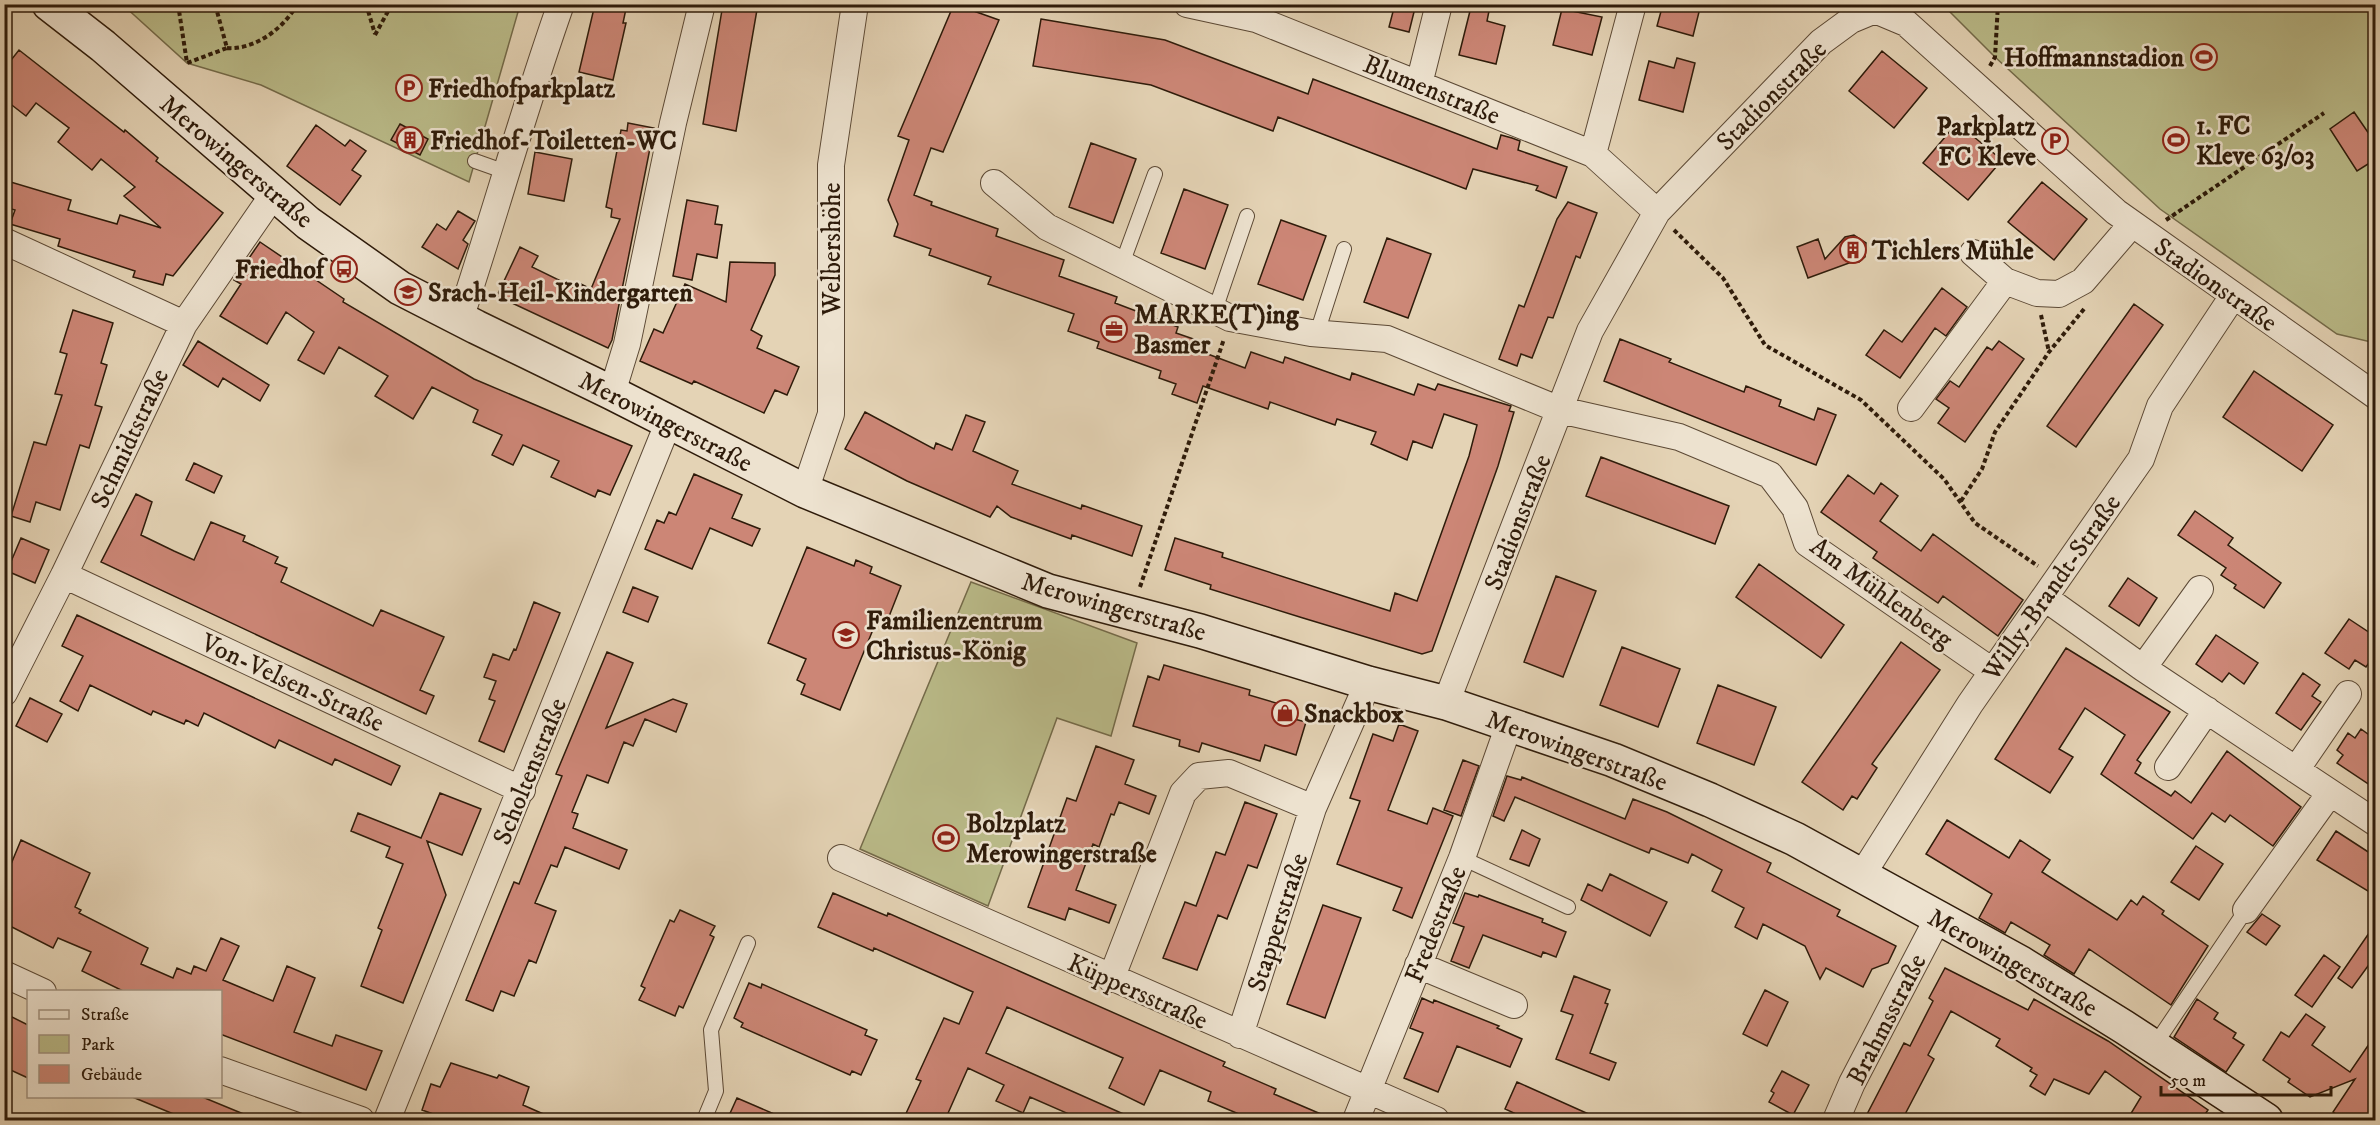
<svg xmlns="http://www.w3.org/2000/svg" width="2380" height="1125" font-family="'IM FELL DW Pica',serif">
<rect width="100%" height="100%" fill="#e4d3b5"/>
<filter id="stains"><feTurbulence type="fractalNoise" baseFrequency=".00333" numOctaves="4"/><feColorMatrix values="0 0 0 0 .2 0 0 0 0 .09 0 0 0 0 .02 0 0 0 .5 -.17"/></filter>
<radialGradient id="worn" r=".72"><stop offset=".6" stop-color="#630" stop-opacity="0"/><stop offset="1" stop-color="#630" stop-opacity=".3"/></radialGradient>
<path fill="#babb89" stroke="#746b4a" stroke-width="1.5" d="M123,5H520L469,182L261,85L187,63Z
M1943,5H2375V339L2371,342L2337,334L2160,209L1995,57Z
M971,582L1137,643L1111,736L1057,718L988,906L860,849Z"/>
<path fill="#cc8676" stroke="#2e1b0a" stroke-width="1.5" d="M595,4H627L623,23H626L613,80L579,72Z
M723,4H758L736,131L703,124Z
M954,4L999,20L943,152L931,148L914,195L932,202L931,205L998,229L996,236L1064,260L1059,276L1117,297L1115,303L1178,327L1176,333L1208,344L1205,353L1245,368L1251,352L1283,363L1285,357L1350,380L1352,373L1414,395L1418,384L1435,390L1438,384L1511,406L1509,411L1514,412L1498,466L1432,651L1422,654L1303,618L1210,589L1211,585L1165,570L1175,538L1223,553L1222,557L1390,611L1395,593L1417,601L1469,456L1477,425L1444,414L1432,448L1413,441L1407,460L1371,444L1376,432L1337,419L1335,425L1270,402L1268,409L1203,386L1197,403L1172,394L1176,384L1159,378L1161,371L1097,348L1099,342L1068,331L1074,314L988,284L991,277L929,255L931,249L894,236L898,224L888,200L909,140L898,136Z
M1395,4H1416L1409,32L1389,27Z
M1663,4H1701L1693,36L1657,26Z
M1471,7L1489,11L1487,21L1505,26L1496,64L1459,55Z
M1562,9L1602,17L1592,55L1553,45Z
M1041,19L1165,40L1308,94L1313,79L1497,149L1501,135L1512,138L1520,141L1518,150L1567,167L1556,198L1536,190L1538,186L1473,169L1466,189L1278,117L1273,131L1151,85L1033,66Z
M19,50L124,132L125,130L158,158L156,161L223,213L173,276L166,274L163,285L133,277L135,271L58,246L60,239L10,224L15,210L4,207V180L71,200L68,210L117,224L120,215L161,228L124,196L135,187L101,159L92,170L58,142L69,128L36,103L26,116L4,99V69Z
M1882,51L1927,88L1894,128L1849,91Z
M1677,58L1695,63L1683,112L1639,100L1649,61L1674,68Z
M2354,112L2376,144V159L2357,171L2330,129Z
M628,123L654,128L612,340L608,348L497,296L520,247L538,256L532,267L579,290L581,284L591,289L620,219L611,217L612,209L606,207L621,130L627,131Z
M1957,123L2002,160L1968,200L1923,163Z
M400,124L428,139L420,155L391,140Z
M316,125L345,146L350,140L366,151L352,170L361,176L340,205L287,166Z
M1091,143L1136,159L1113,223L1069,207Z
M535,152L572,159L564,201L528,194Z
M2042,182L2087,219L2054,260L2008,222Z
M1184,189L1228,205L1205,269L1161,253Z
M687,200L718,206L715,224L722,225L717,258L697,254L692,280L673,276Z
M1568,202L1597,213L1580,258L1576,256L1553,318L1548,317L1532,358L1521,354L1517,366L1499,359L1519,305L1524,307L1557,219Z
M458,211L475,221L463,240L468,244L458,269L422,247L437,224L446,230Z
M1281,220L1326,236L1303,300L1258,284Z
M1854,235L1866,243L1865,257L1859,262L1849,263L1808,278L1797,247L1818,239L1825,259L1845,237Z
M1387,238L1431,254L1408,318L1364,302Z
M260,242L344,299L343,302L474,379L632,446L610,495L598,490L595,497L551,477L559,461L523,445L513,465L492,455L502,435L473,422L478,410L432,387L413,419L375,396L388,376L339,347L324,374L298,360L314,332L286,312L267,344L220,316L241,284L234,280Z
M730,262L775,263V275L751,330L762,336L757,348L799,367L787,395L775,390L764,413L694,381L692,384L640,361L654,329L663,333L685,284L726,302Z
M1942,288L1967,307L1946,336L1935,328L1900,378L1866,355L1884,330L1902,342Z
M2134,304L2163,325L2076,447L2047,426Z
M73,310L113,323L101,363L107,365L95,405L102,407L89,448L80,445L60,510L36,502L30,522L11,516L34,442L46,445L62,395L55,394L67,354L60,352Z
M1620,339L1671,359L1669,362L1744,392L1746,386L1781,400L1779,406L1814,420L1818,408L1836,415L1816,465L1604,381Z
M198,341L269,385L260,401L223,378L218,387L183,365Z
M1999,341L2024,359L1965,442L1938,423L1949,408L1936,399L1950,381L1959,387L1987,347L1992,350Z
M2254,371L2333,425L2302,471L2223,417Z
M865,412L934,449L936,443L952,450L966,415L985,422L973,451L1018,471L1012,484L1081,509L1082,505L1142,526L1132,556L1072,535L1071,539L1011,517L997,506L990,517L907,481L845,449Z
M1601,457L1729,506L1715,544L1586,496Z
M194,463L222,476L214,493L186,480Z
M694,474L742,495L732,518L760,529L752,546L710,528L692,569L645,549L657,520L664,523L669,512L676,515Z
M1848,475L1874,494L1881,483L1898,496L1880,521L1921,551L1933,534L2023,600L1998,636L1943,596L1938,603L1873,558L1877,552L1821,512Z
M136,494L152,502L141,535L174,551L194,560L211,522L245,536L243,541L278,557L275,563L287,568L281,582L373,626L381,610L444,637L420,690L434,696L426,714L101,562Z
M2195,511L2233,538L2228,545L2281,583L2264,608L2234,588L2236,585L2221,575L2226,568L2178,535Z
M21,538L49,550L35,583L7,571Z
M807,547L854,566L856,560L872,567L870,573L901,586L888,619L879,615L840,710L801,694L805,684L797,680L806,659L768,643Z
M1759,564L1844,625L1821,658L1736,597Z
M1556,576L1596,591L1563,677L1524,662Z
M2128,578L2157,598L2139,626L2109,606Z
M633,587L658,597L648,622L623,612Z
M534,602L560,613L504,752L479,741L495,701L489,699L496,681L484,677L493,654L509,660L514,649L516,650Z
M77,615L400,766L391,785L335,759L332,765L279,740L275,748L204,713L198,726L186,720L184,724L153,711L151,715L90,685L78,711L60,701L83,656L62,646Z
M2349,619L2376,637V653L2366,667L2355,660L2349,669L2325,653Z
M2216,635L2258,663L2244,684L2229,673L2222,682L2196,664Z
M1901,642L1940,670L1872,764L1877,768L1857,799L1852,796L1843,810L1802,782Z
M1622,647L1680,669L1658,727L1600,705Z
M2066,648L2170,712L2137,760L2141,763L2135,773L2171,796L2175,791L2191,803L2227,751L2301,807L2273,846L2230,815L2225,822L2212,813L2193,839L2101,774L2125,735L2085,708L2059,749L2073,757L2050,793L1995,759Z
M607,652L633,663L606,728L673,699L687,704L676,732L645,719L633,746L624,742L608,783L587,775L572,812L578,814L573,828L627,850L619,869L565,847L557,867L551,865L535,903L556,911L536,963L529,960L514,996L501,991L493,1011L466,1000L514,882L519,884L562,776L556,774Z
M1164,665L1250,690L1249,695L1293,708L1290,718L1306,722L1296,755L1265,745L1260,761L1202,743L1199,752L1179,746L1180,740L1133,726L1148,676L1159,680Z
M2303,673L2320,685L2312,696L2321,702L2301,730L2276,713Z
M1718,685L1776,707L1754,765L1697,743Z
M30,698L62,714L47,742L16,726Z
M1399,724L1418,731L1388,810L1427,824L1433,808L1453,816L1412,918L1393,910L1402,888L1337,864L1360,801L1350,798L1373,734L1393,741Z
M2361,729L2376,740V789L2337,763L2343,755L2337,750L2348,733L2355,738Z
M1096,746L1134,760L1125,784L1156,796L1149,814L1119,802L1114,815L1111,814L1099,847L1093,844L1076,890L1116,905L1109,923L1069,908L1065,920L1028,907L1067,798L1076,801Z
M1463,760L1479,766L1461,816L1444,810Z
M1507,776L1521,780L1522,777L1625,819L1633,799L1667,812L1771,863L1767,872L1840,910L1837,916L1896,946L1888,963L1872,969L1863,987L1826,968L1820,979L1805,946L1763,924L1757,939L1735,927L1744,908L1712,891L1722,870L1692,854L1688,863L1651,848L1649,853L1515,797L1504,821L1493,816Z
M440,793L481,809L462,855L427,841L446,895L403,1003L361,986L382,930L378,928L403,864L386,857L390,847L351,831L358,813L421,838Z
M1245,802L1277,814L1257,868L1248,865L1227,919L1218,915L1197,970L1163,958L1185,902L1196,906L1216,852L1225,855Z
M1947,820L2009,858L2020,840L2050,860L2042,872L2117,920L2131,900L2137,905L2143,896L2164,911L2162,914L2208,946L2171,1005L2089,949L2074,974L2044,955L2050,945L2011,922L2005,933L1979,918L1992,894L1926,854Z
M1522,830L1540,839L1529,866L1510,859Z
M2336,831L2376,857V896L2317,860Z
M21,840L90,873L75,907L81,910L79,913L148,948L141,964L173,978L177,968L191,974L194,966L206,971L221,938L239,946L223,980L273,1001L287,966L315,978L294,1032L332,1046L336,1035L382,1051L366,1090L220,1034V992H125L82,971L91,952L58,938L53,948L4,923V881Z
M2196,846L2223,864L2199,900L2171,882Z
M1610,874L1667,902L1650,936L1581,900L1588,884L1602,891Z
M833,893L887,916L888,913L1225,1062L1223,1066L1276,1089L1274,1094L1335,1120H1253L1208,1101L1211,1092L1160,1070L1144,1105L1109,1088L1123,1058L1007,1007L986,1053L1137,1120H1066L1069,1114L1030,1097L1023,1113L996,1101L1004,1085L968,1068L945,1120H903L921,1081L916,1079L944,1018L959,1024L973,992L874,948L873,951L818,927Z
M1465,893L1478,897L1479,895L1543,919L1542,922L1566,932L1556,957L1543,952L1541,957L1483,935L1469,968L1451,961L1464,927L1453,923Z
M1323,905L1361,918L1325,1018L1287,1004Z
M680,910L715,926L710,935L714,937L683,1008L679,1006L675,1016L639,1000L645,988L641,986L658,947L670,920L674,922Z
M2262,914L2280,926L2266,945L2247,932Z
M2376,923V955L2352,988L2338,978Z
M2324,955L2340,967L2312,1007L2295,995Z
M1945,968L2028,1010L2034,999L2108,1041L2208,1110L2201,1120H2175L2169,1116L2167,1120H2127L2141,1097L2105,1071L2089,1094L2054,1079L2045,1095L2030,1086L2037,1075L2030,1071L2032,1068L1996,1046L2000,1039L1951,1011L1928,1055L1934,1059L1902,1120H1864L1904,1043L1910,1046L1933,1001L1929,998Z
M1574,976L1610,990L1605,1003L1608,1004L1590,1053L1616,1063L1609,1080L1556,1059L1573,1015L1561,1011Z
M749,983L761,988L762,984L867,1030L865,1035L877,1040L861,1075L852,1071L850,1075L741,1027L743,1023L734,1018Z
M1765,990L1788,1002L1767,1046L1743,1034Z
M1422,998L1433,1003L1434,1000L1499,1026L1497,1028L1522,1039L1510,1067L1457,1046L1438,1092L1404,1078L1423,1033L1410,1028Z
M2197,999L2218,1013L2214,1019L2236,1033L2233,1038L2244,1045L2226,1072L2174,1037Z
M4,1013L28,1025V1078L4,1067Z
M2306,1014L2325,1027L2312,1045L2350,1072L2376,1034V1120H2345L2333,1112L2355,1079L2310,1097L2288,1082L2290,1079L2263,1060L2281,1032L2289,1037Z
M451,1063L497,1078L499,1075L529,1087L523,1105L557,1120H450L422,1110L431,1084L440,1087Z
M1782,1071L1809,1085L1793,1115L1769,1102L1774,1093L1771,1091Z
M1517,1082L1602,1120H1529L1505,1109Z
M130,1096H200L258,1120H188Z
M737,1098L788,1120H727Z"/>
<g fill="none" stroke-linecap="round" stroke-linejoin="round">
<defs>
<path id="lane" d="M475,161L506,172
M1122,264L1155,174
M1215,310L1247,216
M1317,333L1344,249
M1462,858L1568,907
M2154,1046L2246,910
M704,1120L716,1091L711,1030L748,943"/>
<path id="street" d="M1187,4L1256,19L1593,154L1657,212
M1419,84L1439,4
M1593,154L1633,4
M994,183L1047,227L1230,318L1311,333L1387,339L1560,410L1679,437L1770,475L1795,508L1807,543L1992,671
M4,241L184,324
M1973,253L2005,281L2037,293L2059,294L2083,281L2132,224
M460,319C495,214 524,108 561,4
M612,393L627,344L673,123L702,4
M1911,408L2005,281
M805,491L831,414V165L855,4
M64,575L522,790
M2045,598L2143,668L2376,823
M2143,668L2200,589
M4,693L64,575L184,324L273,195
M1446,703L1590,331L1657,212L1821,42L1851,20L1875,10L1906,23L2116,212L2376,396
M2168,767L2207,710
M2296,770L2348,694
M841,858L1436,1120
M1862,875L1970,704L2141,459L2160,406L2233,296
M2246,910L2330,793
M1418,965L1514,1005
M4,974L43,992
M1111,979L1183,793L1199,776L1229,773L1313,808
M1240,1035L1313,808L1368,683
M220,1070L361,1120
M387,1120L669,421
M1356,1120L1462,858L1509,725
M1836,1120L1852,1083L1938,918"/>
<path id="secondary" d="M49,4L103,46L308,223L400,288L476,327L612,393L805,491L1048,591L1200,631L1368,683L1446,703L1613,760L1710,800L1795,839L2021,963L2124,1027L2266,1120"/>
</defs>
<use href="#lane" stroke="#5c4935" stroke-width="16"/>
<use href="#street" stroke="#5c4935" stroke-width="28"/>
<use href="#secondary" stroke="#2e1b0a" stroke-width="36"/>
<path stroke="#2e1b0a" stroke-width="4" stroke-dasharray="4.5 3" stroke-linecap="butt" d="M178,4L187,63L227,48L215,4
M366,4L375,34
M375,35L392,4
M227,48C254,50 284,29 297,4
M1990,66L1995,57L1998,4
M2166,220L2324,113
M1674,230L1723,278L1765,345L1861,400L1944,479L1975,523L2038,566
M2041,315L2049,352
M1961,501L1982,469L1995,432L2049,352L2084,309
M1140,587L1224,339"/>
<use href="#lane" stroke="#ede2cf" stroke-width="14"/>
<use href="#street" stroke="#ede2cf" stroke-width="26"/>
<use href="#secondary" stroke="#ede2cf" stroke-width="33"/>
</g>
<defs>
<symbol id="stadium-ring" viewBox="-11 -11 22 22"><circle r="9.5" fill="#ede2cf" stroke="#8f2418" stroke-width="1.5"/><path d="M0-5a6.5 5 0 1 0 0 10a6.5 5 0 1 0 0-10ZM-3.5-1.8h7v3.6h-7Z" fill="#8f2418"/></symbol>
<symbol id="parking-ring" viewBox="-11 -11 22 22"><circle r="9.5" fill="#ede2cf" stroke="#8f2418" stroke-width="1.5"/><path d="M-3.5-5.5H1a3.5 3.5 0 0 1 0 7H-1V5.5H-3.5ZM-1-3.4V-.6H.8a1.4 1.4 0 0 0 0-2.8Z" fill="#8f2418"/></symbol>
<symbol id="building-ring" viewBox="-11 -11 22 22"><circle r="9.5" fill="#ede2cf" stroke="#8f2418" stroke-width="1.5"/><path d="M-4-6H4V6H1V3H-1V6H-4ZM-2.5-4.3h1.7v1.8h-1.7ZM.8-4.3h1.7v1.8H.8ZM-2.5-1h1.7V.8h-1.7ZM.8-1h1.7V.8H.8Z" fill="#8f2418"/></symbol>
<symbol id="bus-ring" viewBox="-11 -11 22 22"><circle r="9.5" fill="#ede2cf" stroke="#8f2418" stroke-width="1.5"/><path d="M-5-6H5V4H4V6H2V4H-2V6H-4V4H-5ZM-3.5-4V0h7V-4ZM-3.5 1.2v1.5H-2V1.2ZM2 1.2v1.5H3.5V1.2Z" fill="#8f2418"/></symbol>
<symbol id="school-ring" viewBox="-11 -11 22 22"><circle r="9.5" fill="#ede2cf" stroke="#8f2418" stroke-width="1.5"/><path d="M0-5L7-2L0 1L-7-2ZM-4 1L0 2.5L4 1V4Q0 6-4 4Z" fill="#8f2418"/></symbol>
<symbol id="office-ring" viewBox="-11 -11 22 22"><circle r="9.5" fill="#ede2cf" stroke="#8f2418" stroke-width="1.5"/><path d="M-6-3h4V-5.5h4V-3h4V5H-6ZM-1-4.5V-3h2v-1.5ZM-6 0V1H6V0Z" fill="#8f2418"/></symbol>
<symbol id="shop-ring" viewBox="-11 -11 22 22"><circle r="9.5" fill="#ede2cf" stroke="#8f2418" stroke-width="1.5"/><path d="M-5-2.5h2.3a2.7 3.5 0 0 1 5.4 0H5L5.5 6h-11ZM-1.5-2.5h3a1.5 2.3 0 0 0-3 0Z" fill="#8f2418"/></symbol>
</defs>
<g fill-rule="evenodd">
<use href="#stadium-ring" x="2189" y="42" width="30" height="30"/>
<use href="#parking-ring" x="394" y="73" width="30" height="30"/>
<use href="#building-ring" x="395" y="125" width="30" height="30"/>
<use href="#stadium-ring" x="2161" y="125" width="30" height="30"/>
<use href="#parking-ring" x="2040" y="126" width="30" height="30"/>
<use href="#building-ring" x="1838" y="235" width="30" height="30"/>
<use href="#bus-ring" x="329" y="254" width="30" height="30"/>
<use href="#school-ring" x="393" y="277" width="30" height="30"/>
<use href="#office-ring" x="1099" y="314" width="30" height="30"/>
<use href="#school-ring" x="831" y="620" width="30" height="30"/>
<use href="#shop-ring" x="1270" y="698" width="30" height="30"/>
<use href="#stadium-ring" x="931" y="823" width="30" height="30"/>
</g>
<g text-anchor="middle" stroke-width="5" stroke-linejoin="round" paint-order="stroke">
<g font-size="26" font-weight="bold" fill="#2e1b0a" stroke="#ede2cf" text-anchor="start">
<text x="2184" y="66" text-anchor="end">Hoffmannstadion</text>
<text x="428" y="97">Friedhofparkplatz</text>
<text x="2196" y="134">1. FC<tspan x="2196" dy="30">Kleve 63/03</tspan></text>
<text x="2036" y="135" text-anchor="end">Parkplatz<tspan x="2036" dy="30">FC Kleve</tspan></text>
<text x="430" y="149">Friedhof-Toiletten-WC</text>
<text x="1872" y="259">Tichlers Mühle</text>
<text x="324" y="278" text-anchor="end">Friedhof</text>
<text x="428" y="301">Srach-Heil-Kindergarten</text>
<text x="1134" y="323">MARKE(T)ing<tspan x="1134" dy="30">Basmer</tspan></text>
<text x="866" y="629">Familienzentrum<tspan x="866" dy="30">Christus-König</tspan></text>
<text x="1304" y="722">Snackbox</text>
<text x="966" y="832">Bolzplatz<tspan x="966" dy="30">Merowingerstraße</tspan></text>
</g>
<g font-size="26" fill="#2e1b0a" stroke="#ede2cf">
<text transform="translate(1432 89) rotate(22)" y="9">Blumenstraße</text>
<text transform="translate(1771 95) rotate(-45)" y="9">Stadionstraße</text>
<text transform="translate(237 161) rotate(40)" y="9">Merowingerstraße</text>
<text transform="translate(831 249) rotate(-90)" y="9">Welbershöhe</text>
<text transform="translate(2216 284) rotate(35)" y="9">Stadionstraße</text>
<text transform="translate(666 421) rotate(27)" y="9">Merowingerstraße</text>
<text transform="translate(129 438) rotate(-65)" y="9">Schmidtstraße</text>
<text transform="translate(1517 522) rotate(-69)" y="9">Stadionstraße</text>
<text transform="translate(2051 587) rotate(-55)" y="9">Willy-Brandt-Straße</text>
<text transform="translate(1882 592) rotate(36)" y="9">Am Mühlenberg</text>
<text transform="translate(1114 606) rotate(16)" y="9">Merowingerstraße</text>
<text transform="translate(293 682) rotate(25)" y="9">Von-Velsen-Straße</text>
<text transform="translate(1577 750) rotate(20)" y="9">Merowingerstraße</text>
<text transform="translate(529 771) rotate(-68)" y="9">Scholtenstraße</text>
<text transform="translate(1277 922) rotate(-72)" y="9">Stapperstraße</text>
<text transform="translate(1435 924) rotate(-68)" y="9">Fredestraße</text>
<text transform="translate(2013 962) rotate(30)" y="9">Merowingerstraße</text>
<text transform="translate(1138 991) rotate(24)" y="9">Küppersstraße</text>
<text transform="translate(1886 1019) rotate(-63)" y="9">Brahmsstraße</text>
</g>
</g>
<rect width="2380" height="1125" fill="none" stroke="#e4d3b5" stroke-width="24"/>
<rect x="6" y="6" width="2368" height="1113" fill="none" stroke="#2e1b0a" stroke-width="3"/>
<rect x="12" y="12" width="2356" height="1101" fill="none" stroke="#2e1b0a" stroke-width="1.5"/>
<rect x="27" y="990" width="195" height="108" fill="#ede2cf" stroke="#a19280" stroke-width="1.5"/>
<rect x="39" y="1010" width="30" height="9" fill="#ede2cf" stroke="#a19280" stroke-width="1.5"/>
<text x="81" y="1020" font-size="18" fill="#2e1b0a">Straße</text>
<rect x="39" y="1035" width="30" height="18" fill="#babb89" stroke="#a19280" stroke-width="1.5"/>
<text x="81" y="1050" font-size="18" fill="#2e1b0a">Park</text>
<rect x="39" y="1065" width="30" height="18" fill="#cc8676" stroke="#a19280" stroke-width="1.5"/>
<text x="81" y="1080" font-size="18" fill="#2e1b0a">Gebäude</text>
<path d="M2161 1086v9h170v-9" fill="none" stroke="#2e1b0a" stroke-width="3"/>
<text x="2170" y="1086" font-size="18" fill="#2e1b0a" stroke="#ede2cf" stroke-width="4.5" paint-order="stroke">50 m</text>
<rect width="100%" height="100%" filter="url(#stains)"/>
<rect width="100%" height="100%" fill="url(#worn)"/>
</svg>
